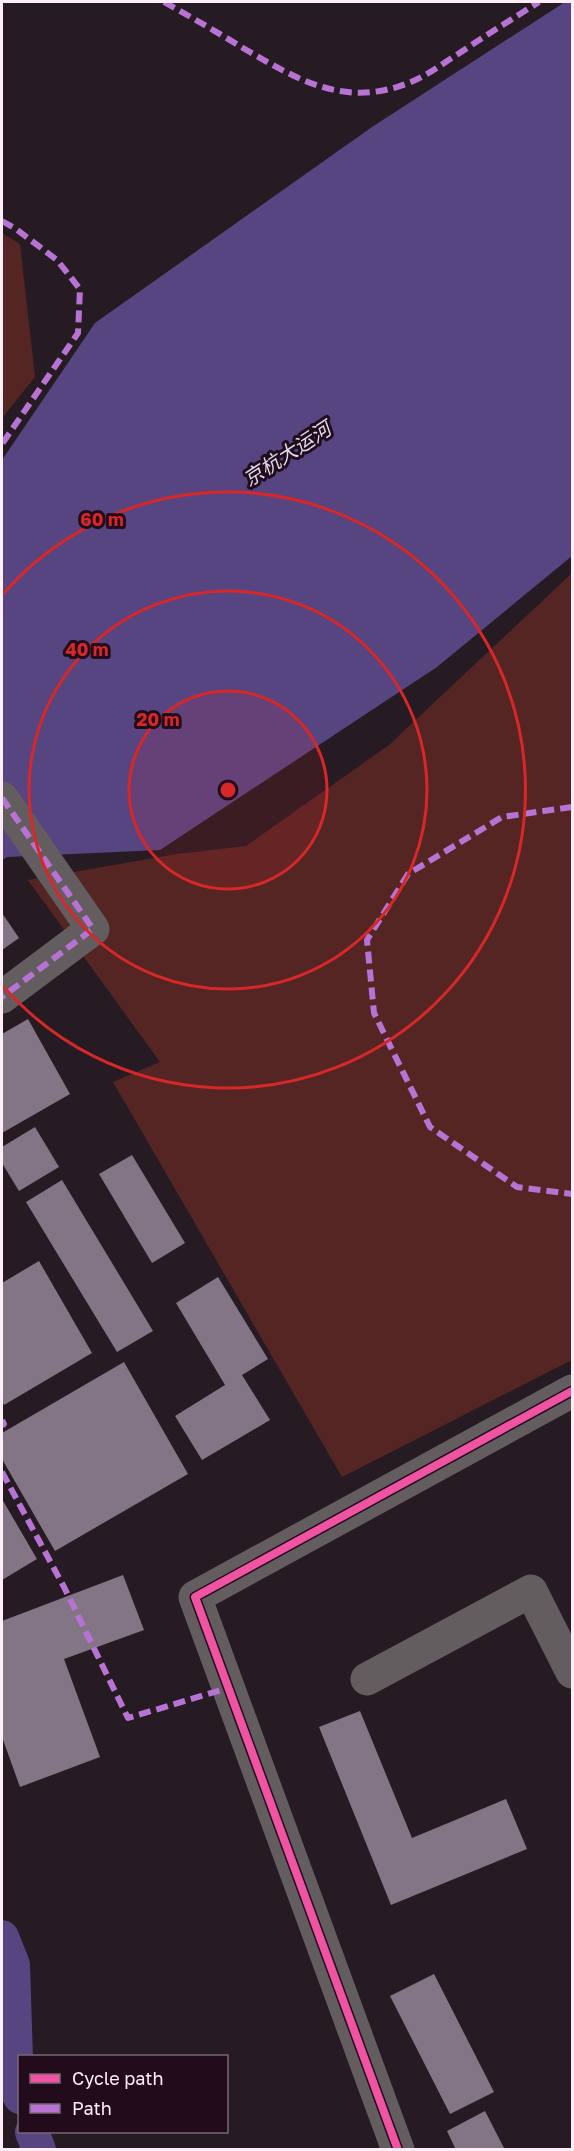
<svg xmlns="http://www.w3.org/2000/svg" width="574" height="2151" font-family="'Golos Text','Noto Sans SC',sans-serif">
<rect width="100%" height="100%" fill="#271b23"/>
<path fill="#552524" d="M2,233L20,244L35,377L2,418Z
M572,573V1360L342,1477L113,1082L160,1062L28,880L177,854L246,846L389,745Z"/>
<path fill="#574582" d="M565,2H572V556L437,667L160,850L7,857L2,860V460L95,323L372,127Z"/>
<g fill="none" stroke-linecap="round" stroke-linejoin="round">
<path stroke="#574582" stroke-width="34" d="M2,1937L13,1965L17,2091L20,2097
M32,2132L39,2150"/>
</g>
<path fill="#847586" d="M2,913L19,938L2,950Z
M28,1019L70,1094L2,1133V1034Z
M35,1127L59,1167L19,1191L2,1163V1147Z
M132,1155L185,1243L152,1263L99,1174Z
M62,1180L153,1331L117,1352L26,1202Z
M39,1261L92,1353L4,1405L2,1401V1283Z
M218,1277L268,1359L242,1375L270,1420L202,1460L175,1416L225,1385L176,1303Z
M124,1362L188,1474L55,1551L2,1459V1433Z
M2,1499L37,1559L2,1580Z
M123,1575L144,1630L64,1659L100,1757L20,1787L2,1737V1621Z
M360,1711L412,1838L506,1799L527,1849L391,1905L319,1727Z
M434,1974L494,2092L450,2114L390,1996Z
M485,2111L505,2150H456L447,2131Z"/>
<g fill="none" stroke-linecap="round" stroke-linejoin="round">
<path stroke="#645d60" stroke-width="33" d="M2,798L93,929L2,997
M367,1679L531,1591L572,1672
M398,2150L195,1597L572,1391"/>
<path stroke="#b673d3" stroke-width="6" stroke-dasharray="12 6" stroke-linecap="butt" d="M164,2C191,17 217,32 243,48C298,80 345,109 411,82C428,75 442,64 458,54C485,36 512,19 539,2
M2,221L16,229L57,260L80,289L78,333L2,444
M2,798L93,929L2,997
M572,807L502,817L408,874L367,940L374,1013L430,1127L517,1187L572,1194
M2,1420L4,1424L2,1426
M2,1472L64,1587L128,1718L228,1688"/>
<defs>
<path id="cycleway" d="M398,2150L195,1597L572,1391"/>
</defs>
<use href="#cycleway" stroke="#220c1c" stroke-width="11"/>
<use href="#cycleway" stroke="#f153a3" stroke-width="8"/>
</g>
<circle cx="228" cy="790" r="99" fill="#d62828" fill-opacity=".12"/>
<g fill="none" stroke="#d62828" stroke-width="3">
<circle cx="228" cy="790" r="99"/>
<circle cx="228" cy="790" r="199"/>
<path d="M3 594A298 298 0 1 1 3 986"/>
</g>
<g text-anchor="middle" stroke-width="6" stroke-linejoin="round" paint-order="stroke">
<g font-size="20" font-style="italic" fill="#dfdcef" stroke="#220c1c">
<text transform="translate(287 454) rotate(-33)" y="7">京杭大运河</text>
</g>
</g>
<circle cx="228" cy="790" r="9" fill="#d62828" stroke="#220c1c" stroke-width="3"/>
<g font-size="18" text-anchor="middle" font-weight="bold" fill="#d62828" stroke="#220c1c" stroke-width="6" stroke-linejoin="round" paint-order="stroke">
<text x="102" y="526">60 m</text>
<text x="87" y="656">40 m</text>
<text x="158" y="726">20 m</text>
</g>
<rect width="574" height="2151" fill="none" stroke="#ffeef8" stroke-width="6"/>
<rect x="18" y="2055" width="210" height="78" fill="#220c1c" stroke="#7a6674" stroke-width="1.5"/>
<rect x="30" y="2074" width="30" height="9" fill="#f153a3" stroke="#7a6674" stroke-width="1.5"/>
<text x="72" y="2085" font-size="18" fill="#ffeef8">Cycle path</text>
<rect x="30" y="2104" width="30" height="9" fill="#b673d3" stroke="#7a6674" stroke-width="1.5"/>
<text x="72" y="2115" font-size="18" fill="#ffeef8">Path</text>
</svg>
